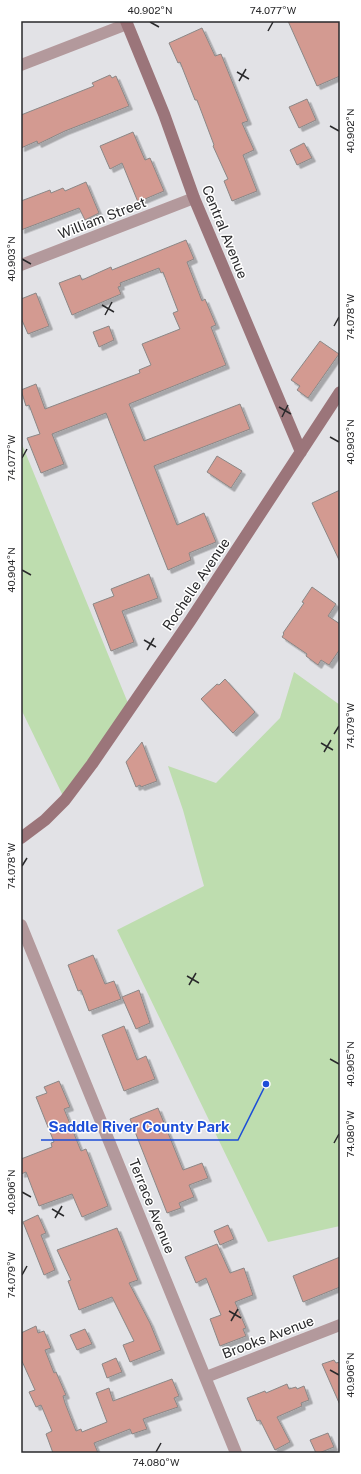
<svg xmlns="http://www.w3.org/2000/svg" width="361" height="1474" font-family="'Public Sans',sans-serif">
<defs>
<filter id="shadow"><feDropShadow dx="3.5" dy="3.5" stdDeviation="0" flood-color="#0004"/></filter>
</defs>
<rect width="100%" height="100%" fill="#e2e2e6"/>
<path fill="#beddaf" d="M21,442L130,708L65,800L21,709Z
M294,672L340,705V1226L268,1242L117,930L204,886L183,810L168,766L216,783L280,718Z"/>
<path fill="#d39a91" stroke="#8b8786" filter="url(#shadow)" d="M288,21H340V76L317,86Z
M202,28L215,56L221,54L248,121L242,123L254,150L243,155L257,191L232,201L224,181L228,179L213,146L214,145L197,100H195L180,62L178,63L169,43Z
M110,75L112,78L116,76L129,106L65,131L38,144L37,141L21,148V115L94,86L92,83Z
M307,99L316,120L299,128L289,107Z
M133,132L145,160L150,158L164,191L138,202L122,163L110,169L100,146Z
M304,143L312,158L297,165L290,150Z
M86,182L99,213L85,220L79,208L21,230V201L50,190L51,193L63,188L65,191Z
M186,240L194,259L187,262L202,301L205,299L216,325L211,327L226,365L129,404L144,441L240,404L250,429L154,466L177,525L204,513L216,542L189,553L191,560L168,570L106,413L52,434L64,464L41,473L27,438L40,434L29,405L26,406L21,390L36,384L45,409L140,373L139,370L151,365L142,344L180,329L173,313L178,311L163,272L161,273L159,268L120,283L121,286L118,287L121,294L72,315L59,283L80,275L82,280L111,267L112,270Z
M36,293L49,326L28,334L21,318V299Z
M109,326L114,340L99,347L93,332Z
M320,341L339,354L308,398L297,390L300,386L291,380Z
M217,456L242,471L231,488L207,472Z
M340,490V562L312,503Z
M149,574L158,598L122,611L134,642L111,651L93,604L114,596L111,589Z
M312,587L336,604L328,616L340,624V649L329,665L321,660L318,665L306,656L307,654L282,637L284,634L283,633L304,603L302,602Z
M225,679L255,712L233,733L201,699L217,684L219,685Z
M142,742L157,781L141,787L140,785L136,787L126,762Z
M93,955L105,984L114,981L121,999L89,1011L81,990L78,991L68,965Z
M139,990L150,1023L136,1029L122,997Z
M124,1026L137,1060L146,1056L155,1079L124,1091L102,1035Z
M59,1081L70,1107L64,1109L81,1151L86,1149L108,1206L82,1217L72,1194L39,1206L26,1172L21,1174V1159L52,1147L51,1143L54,1142L36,1097L47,1093L44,1087Z
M158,1108L183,1170L202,1163L208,1178L189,1185L194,1197L179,1203L181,1208L167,1213L130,1119Z
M38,1215L46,1233L41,1235L55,1270L44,1275L23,1222Z
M228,1225L234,1239L220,1245L214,1231Z
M117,1228L138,1280L129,1283L150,1323L161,1350L130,1362L123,1345L134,1341L112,1297L79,1310L68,1281L71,1280L57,1250Z
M217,1244L230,1273L244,1268L253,1295L235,1302L246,1328L243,1329L246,1336L220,1346L210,1319L221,1315L206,1278L196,1283L185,1257Z
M340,1257V1287L303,1302L293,1276Z
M36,1326L38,1333L44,1331L51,1348L45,1350L54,1373L56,1372L66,1395L63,1396L65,1403L76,1431L81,1429L82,1432L107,1422L96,1393L109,1388L113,1401L172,1379L179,1396L174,1398L178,1407L143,1419L147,1429L132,1434L130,1429L94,1443L98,1453H53L46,1434L52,1431L41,1405L36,1407L29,1392L35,1390L21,1359V1333Z
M85,1329L92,1344L77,1350L70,1335Z
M116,1358L122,1372L107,1378L102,1364Z
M334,1360L336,1363L340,1362V1405L322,1364Z
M287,1384L289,1389L296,1387L297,1389L304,1386L309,1400L301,1403L302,1406L277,1417L290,1442L275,1450L260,1420L257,1421L247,1398L265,1391L266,1393Z
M328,1433L334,1447L319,1453H316L310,1440Z"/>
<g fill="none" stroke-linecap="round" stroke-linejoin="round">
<path stroke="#b3999c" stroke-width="12" d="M21,65L127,24
M21,265L194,198
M21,925L236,1453
M206,1377L340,1325"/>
<path stroke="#9b757a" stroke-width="12" d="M126,21L164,114L194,198L301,452
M21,838L45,820L65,800L92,764L190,621L340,392"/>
</g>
<path fill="none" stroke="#29292b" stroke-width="1.5" d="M150,22L159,27M268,31L273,22M237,72L249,79M239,81L246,69M330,126L339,131M22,259L31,264M102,305L114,312M105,315L112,302M334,326L339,317M279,407L291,414M282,417L288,405M330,437L339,442M22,458L27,449M22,570L31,575M144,640L156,647M147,650L154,638M334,734L339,726M321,743L333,750M324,752L331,740M22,866L27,858M187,976L199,983M189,985L196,973M330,1059L339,1064M334,1143L339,1134M22,1192L31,1197M52,1209L64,1216M55,1218L62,1206M22,1275L27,1266M229,1311L241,1318M231,1321L238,1309M330,1370L339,1375M156,1452L161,1443"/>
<g text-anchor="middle" stroke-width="3" stroke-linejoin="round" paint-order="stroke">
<g font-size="14" fill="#29292b" stroke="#fff">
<text transform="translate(102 218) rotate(-21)" y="5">William Street</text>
<text transform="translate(225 232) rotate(68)" y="5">Central Avenue</text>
<text transform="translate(196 584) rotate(-56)" y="5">Rochelle Avenue</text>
<text transform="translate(152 1206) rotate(68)" y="5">Terrace Avenue</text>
<text transform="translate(268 1337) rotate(-21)" y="5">Brooks Avenue</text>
</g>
</g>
<path fill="none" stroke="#1d4ed8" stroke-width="1.5" d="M266 1084L238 1140H41"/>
<circle fill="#1d4ed8" stroke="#fff" stroke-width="1.5" cx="266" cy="1084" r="4"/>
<g font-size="15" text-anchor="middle" font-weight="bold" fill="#1d4ed8" stroke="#fff" stroke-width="3" stroke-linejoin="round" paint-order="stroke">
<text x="139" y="1132">Saddle River County Park</text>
</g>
<rect width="361" height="1474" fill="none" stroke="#ffffff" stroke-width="44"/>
<rect x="22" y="22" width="317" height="1430" fill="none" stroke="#29292b" stroke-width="1.5"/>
<g font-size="10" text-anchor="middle" fill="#29292b">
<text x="150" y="14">40.902°N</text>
<text x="273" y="14">74.077°W</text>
<text transform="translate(350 131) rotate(-90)" y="4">40.902°N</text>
<text transform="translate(11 259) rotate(-90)" y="4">40.903°N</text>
<text transform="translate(350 317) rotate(-90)" y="4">74.078°W</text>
<text transform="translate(350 442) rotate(-90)" y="4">40.903°N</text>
<text transform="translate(11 458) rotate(-90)" y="4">74.077°W</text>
<text transform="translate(11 570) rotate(-90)" y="4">40.904°N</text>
<text transform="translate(350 726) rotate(-90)" y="4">74.079°W</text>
<text transform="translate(11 866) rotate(-90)" y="4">74.078°W</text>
<text transform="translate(350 1064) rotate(-90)" y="4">40.905°N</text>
<text transform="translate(350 1134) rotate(-90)" y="4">74.080°W</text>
<text transform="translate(11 1192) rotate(-90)" y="4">40.906°N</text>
<text transform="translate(11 1275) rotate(-90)" y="4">74.079°W</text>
<text transform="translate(350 1375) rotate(-90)" y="4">40.906°N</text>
<text x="156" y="1466">74.080°W</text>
</g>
</svg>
